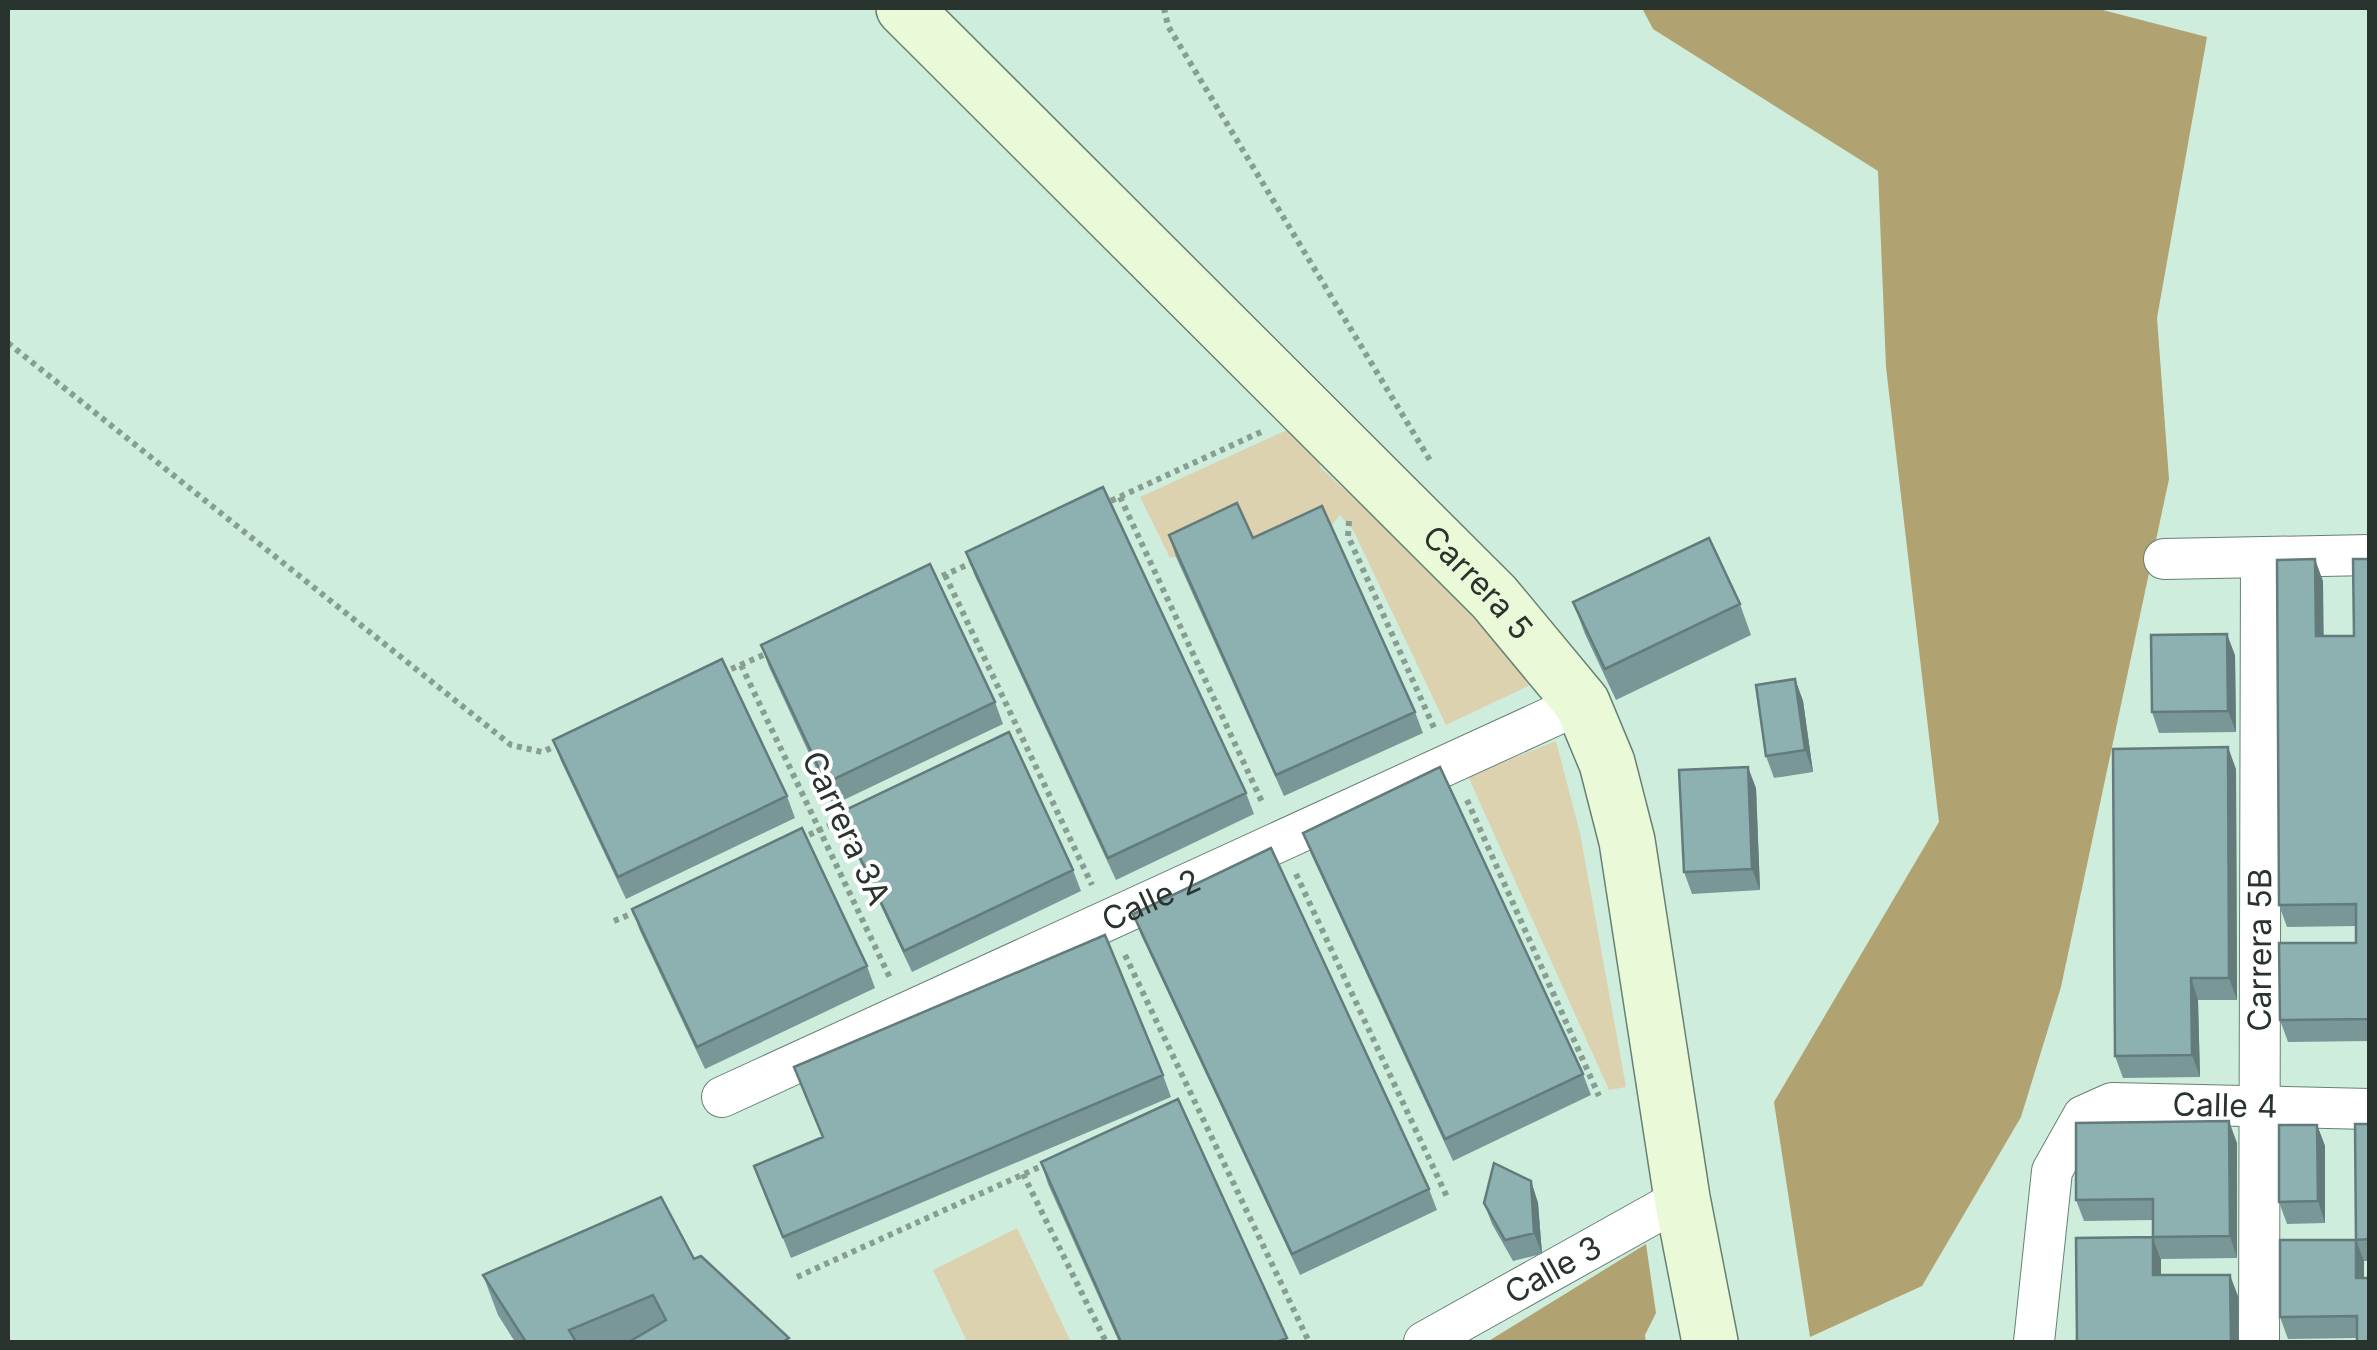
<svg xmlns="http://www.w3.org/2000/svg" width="2377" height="1350" font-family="Inter,sans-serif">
<rect width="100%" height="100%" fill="#cfeddd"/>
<path fill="#dcd2af" d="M1287,430L1325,459L1319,466L1447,584L1530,685L1446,725L1353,530L1340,515L1330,528L1170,558L1140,497Z
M1556,741L1580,833L1626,1087L1609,1090L1468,776Z
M1017,1228L1071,1342H967L933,1270Z"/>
<path fill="#b0a371" d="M1642,8H2095L2207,37L2157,318L2169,479L2061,987L2021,1117L1922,1286L1810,1337L1774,1102L1939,822L1886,367L1878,171L1653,29Z
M1646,1244L1656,1313L1645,1335L1646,1342H1487Z"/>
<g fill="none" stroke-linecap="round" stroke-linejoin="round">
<defs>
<g id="street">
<path d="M2164,559L2370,555"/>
<path id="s1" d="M722,1097L1582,703"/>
<path id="s2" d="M1424,1342L1682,1198"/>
<path id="s3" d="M2034,1342L2052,1171L2083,1116L2112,1103L2370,1109"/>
<path id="s4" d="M2259,1342L2261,558"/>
</g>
<g id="secondary">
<path id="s5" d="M904,8L1494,597L1582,703L1607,763L1627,841L1682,1198L1710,1342"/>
</g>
</defs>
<use href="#street" stroke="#668174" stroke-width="42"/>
<use href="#secondary" stroke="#668174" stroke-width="58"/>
<path stroke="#889e92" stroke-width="6" stroke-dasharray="5 5" stroke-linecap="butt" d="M1164,8L1168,26L1431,462
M8,343L511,745L542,752L560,744
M1120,497L1263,804
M1102,505L1263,431
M1349,521L1348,536L1435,730
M945,575L1092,885
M933,580L976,561
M741,665L891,980
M722,673L770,652
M1467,800L1599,1096
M800,839L848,817
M1296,874L1448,1199
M614,921L638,911
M1125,955L1309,1342
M1023,1174L1106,1342
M797,1277L1046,1164"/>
<use href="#street" stroke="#fff" stroke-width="40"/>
<use href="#secondary" stroke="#eaf9d8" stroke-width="55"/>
</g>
<path fill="#799797" d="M1169,535L1253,538L1415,712L1423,733L1284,796L1176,557Z
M966,552L1246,793L1254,814L1116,880L974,574Z
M2370,559V1041L2288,1042L2280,1020L2356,943V926L2287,927L2279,905L2323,581V636H2354Z
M1573,602L1740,604L1751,635L1616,700L1585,634Z
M761,645L995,702L1003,724L833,805L769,667Z
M2235,655L2236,732L2159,733L2152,712Z
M1795,679L1803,701L1813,772L1774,778L1766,756Z
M553,740L787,796L795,818L626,899L561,761Z
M2236,769L2237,1000H2198L2200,1077L2123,1078L2115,1056Z
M1756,788L1760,890L1692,894L1684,872Z
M839,813L1073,870L1081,891L912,972L847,834Z
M1303,833L1583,1074L1591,1095L1453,1161L1311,854Z
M632,909L867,966L875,988L705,1069L640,931Z
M1133,914L1429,1189L1437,1210L1300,1275L1141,935Z
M794,1067L1163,1075L1171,1097L791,1258L754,1166L822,1137Z
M1178,1099L1288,1342H1119L1048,1184L1041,1162Z
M2370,1124V1261H2364V1278L2357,1338L2288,1339L2280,1317L2356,1240Z
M2317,1125L2325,1146V1223L2287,1224L2279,1202Z
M2237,1143V1258L2161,1259L2153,1237V1220L2084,1221L2076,1200Z
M1531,1181L1538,1203L1542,1254L1513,1261L1492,1224L1484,1203Z
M694,1259L790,1342H515L498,1315L483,1275Z"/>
<path fill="#637b7b" d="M2315,559L2323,581L2324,658L2316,636Z
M2227,634L2235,655L2236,732L2228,711Z
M1795,679L1803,701L1813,772L1805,750Z
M2228,747L2236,769L2237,1000L2229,978Z
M1748,767L1756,788L1760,890L1752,869Z
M2191,978L2198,1000L2200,1077L2192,1055Z
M2229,1121L2237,1143V1258L2230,1236Z
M2317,1125L2325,1146V1223L2318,1201Z
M1531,1181L1538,1203L1542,1254L1534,1233Z
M2153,1237L2161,1259V1297L2153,1275Z
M2356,1240L2364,1261V1299L2356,1278Z
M2230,1275L2238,1296V1342H2231Z"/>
<path fill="#8db0b0" stroke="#637b7b" stroke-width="2.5" d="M1103,487L1246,793L1108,858L966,552Z
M1237,503L1253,538L1322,506L1415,712L1276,775L1169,535Z
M1709,538L1740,604L1605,669L1573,602Z
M2315,559L2316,636H2354L2353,559H2370V1019L2280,1020L2279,943H2356V904L2279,905L2277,560Z
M930,564L995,702L826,783L761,645Z
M2227,634L2228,711L2152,712L2151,635Z
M722,659L787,796L618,877L553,740Z
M1795,679L1805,750L1766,756L1756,685Z
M1009,732L1073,870L904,951L839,813Z
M2228,747L2229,978H2191L2192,1055L2115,1056L2113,749Z
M1440,767L1583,1074L1445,1139L1303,833Z
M1748,767L1752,869L1684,872L1679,770Z
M802,828L867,966L697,1047L632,909Z
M1271,848L1429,1189L1292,1254L1133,914Z
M1105,935L1163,1075L783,1237L754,1166L823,1137L794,1067Z
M1178,1099L1287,1338L1277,1342H1121L1041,1162Z
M2229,1121L2230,1236L2153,1237V1199L2076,1200V1123Z
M2355,1124H2370V1239L2356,1240Z
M2279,1125H2317L2318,1201L2279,1202Z
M1494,1163L1531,1181L1534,1233L1505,1240L1484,1203Z
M661,1197L694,1259L701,1256L789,1338L783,1342H629L666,1320L653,1295L569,1330L576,1342H526L483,1275Z
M2153,1237V1275H2230L2231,1342H2077L2076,1238Z
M2280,1240H2356V1278H2370V1342H2357V1316L2280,1317Z"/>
<g text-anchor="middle" stroke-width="8" stroke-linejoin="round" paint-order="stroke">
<g font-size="32" fill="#29342e" stroke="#fff">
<text dy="11" stroke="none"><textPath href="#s5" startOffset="812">Carrera 5</textPath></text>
<text transform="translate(846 828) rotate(65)" y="11">Carrera 3A</text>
<text dy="11" stroke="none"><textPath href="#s1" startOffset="472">Calle 2</textPath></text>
<text dy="11" stroke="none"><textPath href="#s4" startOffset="392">Carrera 5B</textPath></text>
<text dy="11" stroke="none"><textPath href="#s3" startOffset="380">Calle 4</textPath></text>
<text dy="11" stroke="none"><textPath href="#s2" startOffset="148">Calle 3</textPath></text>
</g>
</g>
<rect width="2377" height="1350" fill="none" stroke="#29342e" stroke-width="20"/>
</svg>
